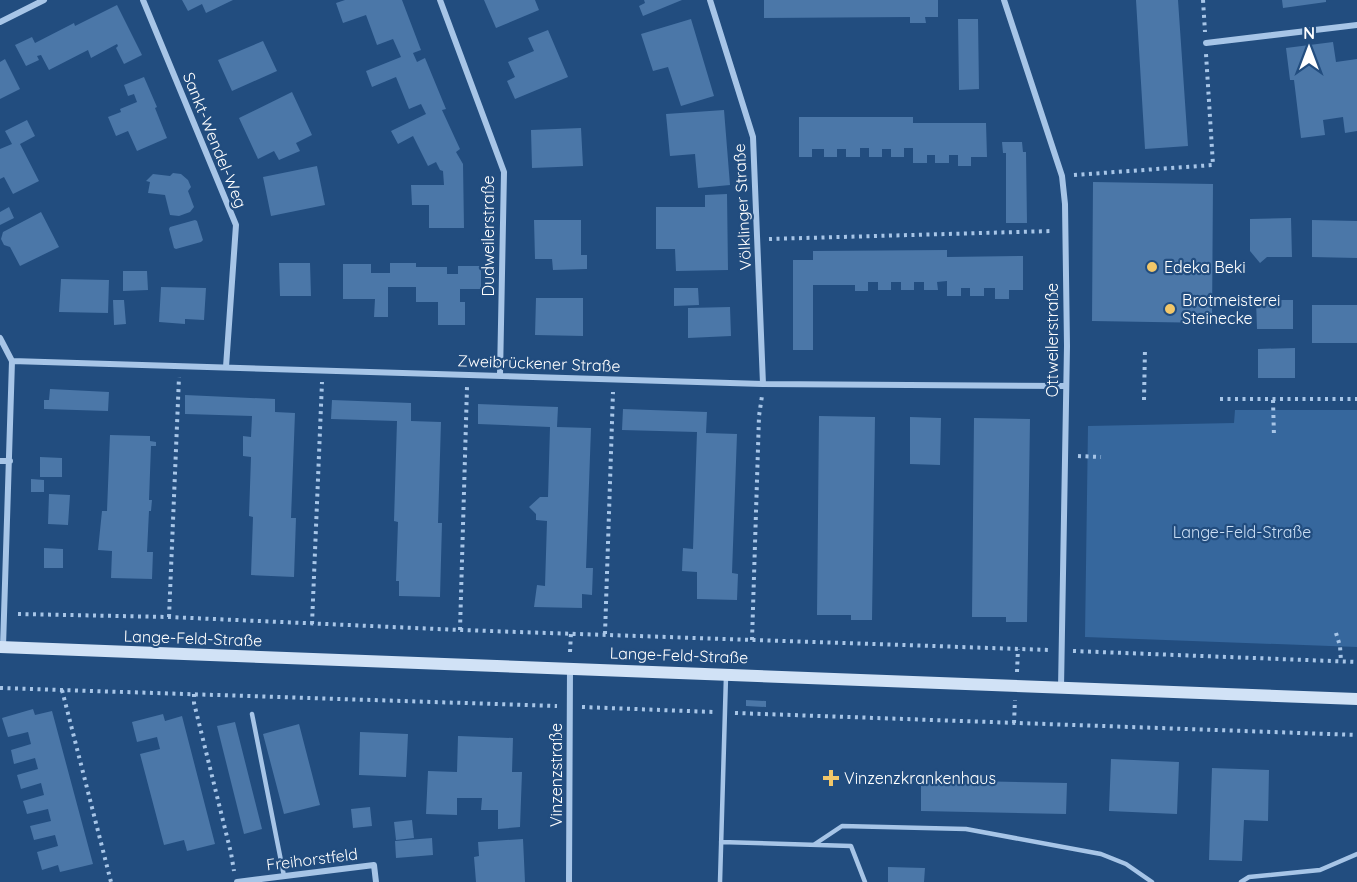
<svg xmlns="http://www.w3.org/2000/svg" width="1357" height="882" font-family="Quicksand,sans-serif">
<rect width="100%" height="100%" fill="#224d7f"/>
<path fill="#36679d" d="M1235,410H1357V647L1085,637L1088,426L1234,423Z"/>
<path fill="#4b77a8" d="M182,0H233L206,13L202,4L188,11Z
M345,0H402L421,50L413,53L417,62L425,58L446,109L442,110L460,149L456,152L463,164L464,228H429V205H412L411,185H444L443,171L440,170L436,162L428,166L413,136L398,144L391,131L426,114L421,104L409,109L396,77L372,87L366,71L401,57L393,39L377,45L366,15L343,23L336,3Z
M484,0H535L539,10L496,28Z
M644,0H682L643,16L639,6L645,3Z
M764,0H938V17H925L926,23H910V17L764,18Z
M1136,0H1178L1188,146L1145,149Z
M1282,0H1326V2L1283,8Z
M117,5L142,55L124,64L116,48L118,46L117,44L91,58L88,50L49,70L41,55L37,56L39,60L26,66L15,45L32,37L35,43L74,23L75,26Z
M691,19L714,96L681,106L668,67L653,71L641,34Z
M958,19H978L979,89L959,90Z
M548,30L568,77L515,99L507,81L515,77L508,62L534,51L528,38Z
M263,41L277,71L232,91L218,60Z
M1333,42L1336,62L1357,59V131L1345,133L1343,117L1323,120L1325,135L1301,138L1294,80H1290L1286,48Z
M5,59L20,89L0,99V62Z
M144,77L157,107L155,108L167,138L137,151L128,131L116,136L108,117L121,112L120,109L137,102L134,94L128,96L124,85Z
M292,92L312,135L296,143L300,151L279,160L274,151L258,159L239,118Z
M724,110L730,185L698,188L695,154L670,156L666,114Z
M799,117H913V123H986L987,157H971V166H958V155H949V163H935V155H927V163H913V148H904V157H891V149H882V157H869V148H860V157H846V149H837V157H824V149H812V157H799Z
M27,120L35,136L20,144L39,181L13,194L4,177L0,179V149L12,144L5,131Z
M581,128L583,166L532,168L531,130Z
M1002,142H1022L1023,152H1026L1027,223H1006V153H1003Z
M317,166L325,205L271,216L263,177Z
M173,173L181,174L188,180L191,187L188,191L194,207L190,212L179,216L170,215L165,195L148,193L150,182L146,181L153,174L170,176Z
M1093,182L1213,184L1212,323L1092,321Z
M727,194L728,270L676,271L675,249H656V207H705V195Z
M9,207L14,218L0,225V212Z
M41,212L59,247L20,266L10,247L4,245L1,239L3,232Z
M1291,218L1292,257H1267L1260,263L1250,251V219Z
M195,220L197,221L203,240L201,242L176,249L174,248L169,229L170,227Z
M534,220H581V255H587V269L553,270L552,259H535Z
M1312,220L1357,221V258L1312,257Z
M947,250V257L1023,256V290H1009V299H995V288H984V296H970V288H961V296H947V281L937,282L938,290H924V282H914V290H901V282H891V290H878V282H868V291H855V285H813V350H793V260H813V251Z
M279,263H310L311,296H280Z
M390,263H416V267H447V274H458V266H481V289H460V302H465V325H438V302H416V287H388V317H374L375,299H343V264H371V273H390Z
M123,271H147L148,290L123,291Z
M61,279L109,280L108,313L59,312Z
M161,287L206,288L204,320L185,319V324L159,322Z
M674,288H698L699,305L674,306Z
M536,298H583V336L535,335Z
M113,300H124L126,324L114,325Z
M1256,300H1293V329H1257Z
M1312,305H1357V343H1312Z
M730,307L731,336L688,338V308Z
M1295,348V378H1258V349Z
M50,389L109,392L108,411L44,409V400H49Z
M185,395L275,399V412L295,413L291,518H296L294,577L251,575L253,517L249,516L251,457L243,456V436L251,437L252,416L185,414Z
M332,400L411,403V421L441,422L438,523H442L440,597L399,596V581H396L398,522L394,521L397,421L331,419Z
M478,404L558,407L557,427L591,428L586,568H593L592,595L582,594V608L534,607L537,585L545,586L547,521L536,520V514L529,507L540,497H548L550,427L478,424Z
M623,409L707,412L706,433L737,434L732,573L738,574L737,600L697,599V572L682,571L683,548L693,549L697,432L622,430Z
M819,416L875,417L872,620H851V615H817Z
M910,417L941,418L940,465L910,464Z
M974,418L1030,419L1027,622H1006V617H972Z
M110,435L150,436V441L156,442V446H151L149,500H152L151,511H149L147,552H153L152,579L111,578L112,551L98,550L102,511H107Z
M40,457L62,458V477H40Z
M31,479L44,480V492H31Z
M49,494L70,495L68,525L48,524Z
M44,548L63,549V568H44Z
M746,700L766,701V707L746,706Z
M33,709L35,715L52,711L93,864L60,872L58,865L42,870L37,852L58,846L55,835L34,840L30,826L51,821L48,809L27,814L23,801L44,795L41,783L21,789L17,775L38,769L35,758L14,764L11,750L31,744L28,732L8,737L2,718Z
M163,714L165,721L182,716L215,844L187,851L184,840L164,845L140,754L160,749L157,737L137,742L132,722Z
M235,722L262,829L244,834L217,726Z
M299,724L320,805L284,814L263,734Z
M360,732L408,734L406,777L359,775Z
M458,736L513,738L512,772H522L520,827L498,829V810H481L482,798H457V815L426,814L428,771L457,772Z
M1111,759L1179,762L1177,814L1109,811Z
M1212,768L1269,770L1268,821L1244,820L1242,861L1209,860Z
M921,780L1067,783L1066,814L921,811Z
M370,807L372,826L353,828L351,809Z
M412,820L414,838L396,840L394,822Z
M432,838L433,855L396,858L395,841Z
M523,839L525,882H476L474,857L479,856L478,842Z
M888,867L925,868L924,882H888Z"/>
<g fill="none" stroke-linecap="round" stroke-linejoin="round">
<path stroke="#a7c5e7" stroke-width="4" stroke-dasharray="3 4.5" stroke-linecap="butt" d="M1203,0L1205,32
M1074,175L1213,165L1206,54
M769,239L1053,231
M1220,399H1357
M1144,400L1145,348
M1273,400L1274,437
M1078,456L1101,457
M18,614L169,617L460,630L1050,650
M169,617L179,377
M312,624L322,382
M460,630L467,387
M1336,633L1340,646L1341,661
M605,634L613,392
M752,640L759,416L762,396
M1073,651L1357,662
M570,652L571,633
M1017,672L1018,649
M0,688L557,706
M62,690L111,882
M194,694V703L231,853L234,871
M582,707L713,712
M735,713L1357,735
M1014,723L1015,700"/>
<path stroke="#a7c5e7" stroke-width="4.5" d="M252,714L284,876
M721,842L851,846L865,882
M815,844L842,826L966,829L1101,854L1126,864L1152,882
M720,882L726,676
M1241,882L1249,877L1320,870L1357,854"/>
<path stroke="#a7c5e7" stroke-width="6" d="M143,0L236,225L226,367
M440,0L504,172L500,375
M710,0L753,137L763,384
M1004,0L1062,176L1065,204L1067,346L1061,688
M0,22L44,0
M1206,43L1357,25
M0,338L12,361L3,647
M12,361L763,384L1066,386
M0,461H10
M237,882L374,865L376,882
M569,882L570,668"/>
<path stroke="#d1e2f6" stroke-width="12" d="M0,647L1357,699"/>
</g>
<g fill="#f2c769" stroke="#224d7f" stroke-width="2">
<circle cx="1152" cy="267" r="6"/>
<circle cx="1170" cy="309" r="6"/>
<path d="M828 769h6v6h6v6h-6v6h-6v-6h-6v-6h6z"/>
</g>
<g text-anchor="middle" stroke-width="4.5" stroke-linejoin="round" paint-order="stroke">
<g font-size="16" fill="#fff" stroke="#224d7f">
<text transform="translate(215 140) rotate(68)" y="6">Sankt-Wendel-Weg</text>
<text transform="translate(742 207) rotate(-93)" y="6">Völklinger Straße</text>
<text transform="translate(488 236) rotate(-90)" y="6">Dudweilerstraße</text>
<text transform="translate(1052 340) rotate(-90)" y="6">Ottweilerstraße</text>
<text transform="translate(539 363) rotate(2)" y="6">Zweibrückener Straße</text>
<text transform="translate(193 638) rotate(2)" y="6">Lange-Feld-Straße</text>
<text transform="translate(679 655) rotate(2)" y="6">Lange-Feld-Straße</text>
<text transform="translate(556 775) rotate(-90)" y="6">Vinzenzstraße</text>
<text transform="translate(312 859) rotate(-7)" y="6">Freihorstfeld</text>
</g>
<g font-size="16" fill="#fff" stroke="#224d7f" text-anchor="start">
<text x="1164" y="273">Edeka Beki</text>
<text x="1182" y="306">Brotmeisterei<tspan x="1182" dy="18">Steinecke</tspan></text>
<text x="844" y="784">Vinzenzkrankenhaus</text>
</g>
<g font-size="16" fill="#cbdff5" stroke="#224d7f">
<text x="1242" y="538">Lange-Feld-Straße</text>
</g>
</g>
<g transform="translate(1309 48)" stroke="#224d7f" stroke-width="4.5" paint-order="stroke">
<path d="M0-4.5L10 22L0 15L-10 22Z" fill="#ffffff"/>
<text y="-9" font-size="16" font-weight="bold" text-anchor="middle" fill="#ffffff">N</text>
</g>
</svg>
